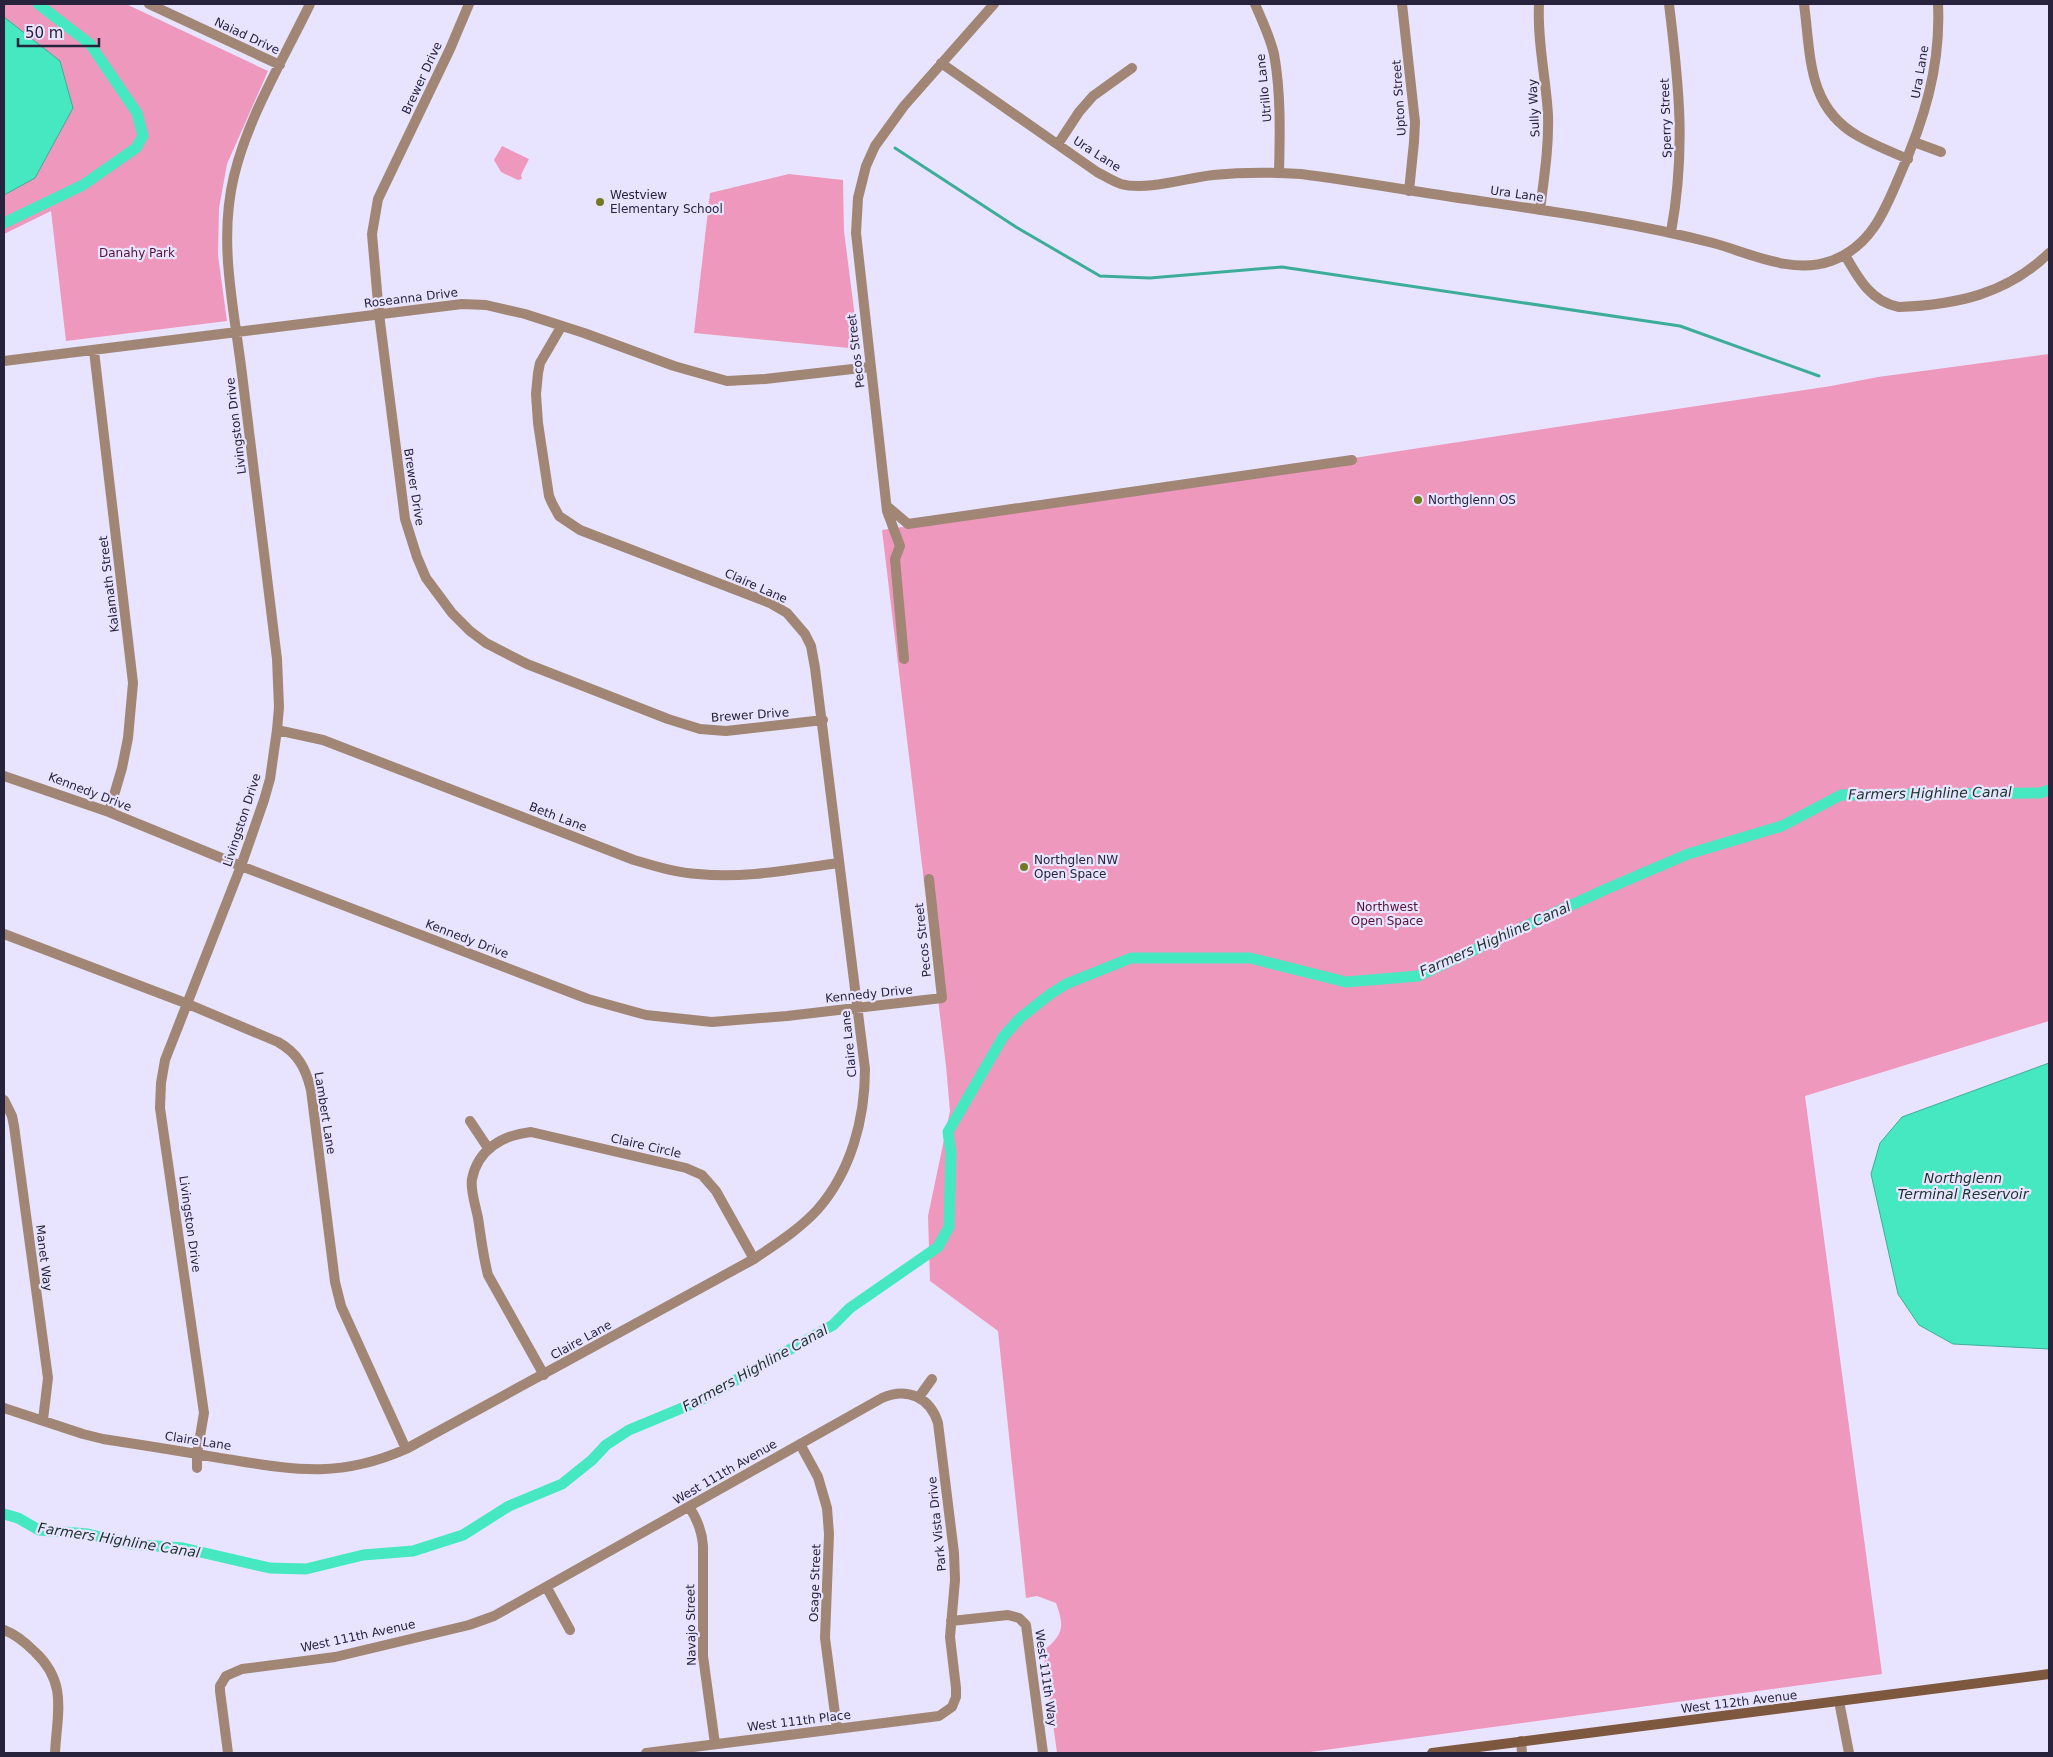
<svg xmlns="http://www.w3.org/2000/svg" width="2053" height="1757" font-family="'DejaVu Sans',sans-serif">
<rect width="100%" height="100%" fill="#e8e4ff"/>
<path fill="#ef98bd" d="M4,4H126L268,71L227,164L219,208L218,255L227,321L66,341L51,211L4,234Z
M502,146L529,159L521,175L522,179L518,180L501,172L494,160Z
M789,174L843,180L844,231L859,349L694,333L710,193Z
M2049,354V1021L1805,1096L1882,1674L1303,1753H1057L1043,1651C1063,1635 1065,1628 1056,1603L1037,1596L1026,1598L998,1331L930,1281L928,1216L950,1111L946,1066L882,530L1550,428L1831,386L1878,377Z"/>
<path fill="#46e8c1" stroke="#3dad99" d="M4,17L60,61L73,108L35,178L4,195Z
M2049,1063V1349L1953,1344L1919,1325L1898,1294L1871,1174L1880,1143L1902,1117Z"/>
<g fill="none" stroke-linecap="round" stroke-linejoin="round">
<path stroke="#3dad99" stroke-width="3" d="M895,148L1016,227L1100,276L1150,278L1282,267L1680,326L1819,376"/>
<path stroke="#46e8c1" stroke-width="11" d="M4,223L83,185L136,148L143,136L137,113L90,44L38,4
M4,1514L18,1518L39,1530L88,1534L131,1544L183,1548L270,1568L306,1569L363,1555L413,1551L463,1535L509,1506L562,1484L592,1460L606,1445L629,1430L699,1401L833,1325L850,1308L938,1247L949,1227L951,1153L948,1132L1003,1037L1020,1018L1049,995L1066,984L1131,958H1250L1346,982L1418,976L1604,890L1688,854L1782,826L1841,795L2040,793L2049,790"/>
<path stroke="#a18675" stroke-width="10" d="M149,4L280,65
M469,4L450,49L378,199L372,234L379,314L405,519L417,557L426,578L452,613L470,631L486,643L527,664L668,719L700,729L726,731L823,720
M1255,4C1262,20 1270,37 1274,54C1281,93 1280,133 1279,173
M1402,4L1415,122L1414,142L1409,191
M1539,4C1537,41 1546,78 1548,115C1549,147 1544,178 1540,210
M1669,4C1679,85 1686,150 1671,232
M1804,4C1811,56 1807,107 1858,136C1874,145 1891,152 1908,159
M941,63L1097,172C1105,176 1112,181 1121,184C1147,191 1186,178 1213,175C1242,172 1271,172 1301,174C1356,181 1411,191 1466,199C1549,211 1632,222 1713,243C1750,253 1792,275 1831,261C1870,247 1884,213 1899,177C1924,121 1941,66 1938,4
M1914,142L1941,152
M1058,144L1079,112L1093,96L1132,68
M1845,255C1858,278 1871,302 1899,307C1956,305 2007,294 2049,253
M94,351L133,683L128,738L122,768L109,812
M4,361L462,304L486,305L525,314L584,333L674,366L727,381L765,379L870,367
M888,507L908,524L1352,460
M904,659L895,559L900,546L887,511L856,233L858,198L866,166L875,146L904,106L994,4
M277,730L323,740L634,860C655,866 676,873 698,874C745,879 793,869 839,863
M4,776L109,812L241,866L588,999L646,1015L712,1022L787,1016L942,998L929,879
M4,934L188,1004L278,1042C298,1053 306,1069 311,1090L335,1282L341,1306L406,1449
M4,1100L12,1116L14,1126L48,1378L43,1420
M470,1121L488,1148
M544,1375L488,1275C483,1256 481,1237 478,1218C476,1207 470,1190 472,1179C478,1149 503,1135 531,1132L686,1168L702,1175L716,1191L754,1259
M919,1397L932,1379
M4,1408L83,1434L103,1439C142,1445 181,1451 220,1458C291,1469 336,1480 406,1449L754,1259C776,1244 800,1229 818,1209C851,1171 865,1119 865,1069L815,668L811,646L805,634L787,613L770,603L580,530L559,516L552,503L549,496L538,423L536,394L538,373L540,363L561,327
M800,1444L818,1477L827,1508L829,1534L825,1638L837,1729
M197,1468V1454L204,1413L160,1108L161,1083L165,1060L241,866L264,800L270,779L277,730L279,707L277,659C266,564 254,469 242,374C234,308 218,242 234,176C248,117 284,58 310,4
M689,1507C698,1520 702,1531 703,1546V1656L715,1744
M547,1588L570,1630
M951,1621L1008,1615L1019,1618L1026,1625L1043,1753
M4,1630C15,1634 27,1644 35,1652C68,1683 57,1713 55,1753
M1839,1701L1849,1753
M1521,1741L1522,1753
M228,1753L220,1691V1686L226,1676L242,1669L335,1657L469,1625L494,1616L882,1398C907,1387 930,1397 938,1423L954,1553L955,1580L950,1637L956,1688V1697L952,1707L939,1716L646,1753"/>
<path stroke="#7d573e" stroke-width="10" d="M1432,1753L2049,1674"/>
</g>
<g fill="#737922" stroke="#e8e4ff" stroke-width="2">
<circle cx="600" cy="202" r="5"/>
<circle cx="1418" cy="500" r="5"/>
<circle cx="1024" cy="867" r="5"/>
</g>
<g text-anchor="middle" stroke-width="4.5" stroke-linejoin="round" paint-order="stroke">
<g font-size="12" fill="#28233c" stroke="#e8e4ff">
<text transform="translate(247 36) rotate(25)" y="4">Naiad Drive</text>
<text transform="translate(1920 72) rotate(-80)" y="4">Ura Lane</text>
<text transform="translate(422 78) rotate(-65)" y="4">Brewer Drive</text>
<text transform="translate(1264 88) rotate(-96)" y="4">Utrillo Lane</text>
<text transform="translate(1399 98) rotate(-94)" y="4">Upton Street</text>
<text transform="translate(1534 108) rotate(-93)" y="4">Sully Way</text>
<text transform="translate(1666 118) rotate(-92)" y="4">Sperry Street</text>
<text transform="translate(1097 154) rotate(33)" y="4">Ura Lane</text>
<text transform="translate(1517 194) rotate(8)" y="4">Ura Lane</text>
<text transform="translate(411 298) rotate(-7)" y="4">Roseanna Drive</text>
<text transform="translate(856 351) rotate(-97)" y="4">Pecos Street</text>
<text transform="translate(236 426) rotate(-97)" y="4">Livingston Drive</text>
<text transform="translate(414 487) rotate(81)" y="4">Brewer Drive</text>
<text transform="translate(109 584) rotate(-97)" y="4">Kalamath Street</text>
<text transform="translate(756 586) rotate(24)" y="4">Claire Lane</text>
<text transform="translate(750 715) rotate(-4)" y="4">Brewer Drive</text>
<text transform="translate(90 792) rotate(21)" y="4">Kennedy Drive</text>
<text transform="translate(558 817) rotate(21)" y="4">Beth Lane</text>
<text transform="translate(242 820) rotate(-72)" y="4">Livingston Drive</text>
<text transform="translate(467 939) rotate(21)" y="4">Kennedy Drive</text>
<text transform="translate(923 940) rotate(-96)" y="4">Pecos Street</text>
<text transform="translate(869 994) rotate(-6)" y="4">Kennedy Drive</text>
<text transform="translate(849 1044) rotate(-96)" y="4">Claire Lane</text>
<text transform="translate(325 1113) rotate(81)" y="4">Lambert Lane</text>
<text transform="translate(646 1146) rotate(13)" y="4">Claire Circle</text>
<text transform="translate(190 1224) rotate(82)" y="4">Livingston Drive</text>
<text transform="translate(44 1258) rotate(83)" y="4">Manet Way</text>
<text transform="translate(581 1340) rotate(-29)" y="4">Claire Lane</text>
<text transform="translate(198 1441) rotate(9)" y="4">Claire Lane</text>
<text transform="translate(725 1472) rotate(-30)" y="4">West 111th Avenue</text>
<text transform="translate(937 1524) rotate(-96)" y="4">Park Vista Drive</text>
<text transform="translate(815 1583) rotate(-88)" y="4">Osage Street</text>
<text transform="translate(691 1625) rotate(-91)" y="4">Navajo Street</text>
<text transform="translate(358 1636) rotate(-12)" y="4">West 111th Avenue</text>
<text transform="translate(1046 1678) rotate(82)" y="4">West 111th Way</text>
<text transform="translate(1739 1702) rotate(-7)" y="4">West 112th Avenue</text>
<text transform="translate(799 1721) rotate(-7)" y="4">West 111th Place</text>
</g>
<g font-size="12" fill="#28233c" stroke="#e8e4ff" text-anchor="start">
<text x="610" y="199">Westview<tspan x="610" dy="14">Elementary School</tspan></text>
<text x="1428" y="504">Northglenn OS</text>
<text x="1034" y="864">Northglen NW<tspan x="1034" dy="14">Open Space</tspan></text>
</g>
<g font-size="12" fill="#541135" stroke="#e8e4ff">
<text x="137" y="257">Danahy Park</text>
<text x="1387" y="911">Northwest<tspan x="1387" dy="14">Open Space</tspan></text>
</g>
<g font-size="14" font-style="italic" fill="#1a332c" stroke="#e8e4ff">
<text transform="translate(1930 793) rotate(-1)" y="5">Farmers Highline Canal</text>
<text transform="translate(1495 939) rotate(-24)" y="5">Farmers Highline Canal</text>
<text x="1963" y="1183">Northglenn<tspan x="1963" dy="16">Terminal Reservoir</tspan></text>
<text transform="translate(755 1368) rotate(-29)" y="5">Farmers Highline Canal</text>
<text transform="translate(119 1540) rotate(9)" y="5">Farmers Highline Canal</text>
</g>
</g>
<rect width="2053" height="1757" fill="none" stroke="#28233c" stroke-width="10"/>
<path d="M18 38v8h81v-8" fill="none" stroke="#28233c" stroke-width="2.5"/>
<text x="25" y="38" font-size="15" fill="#28233c" stroke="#e8e4ff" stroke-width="4" paint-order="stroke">50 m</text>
</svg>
